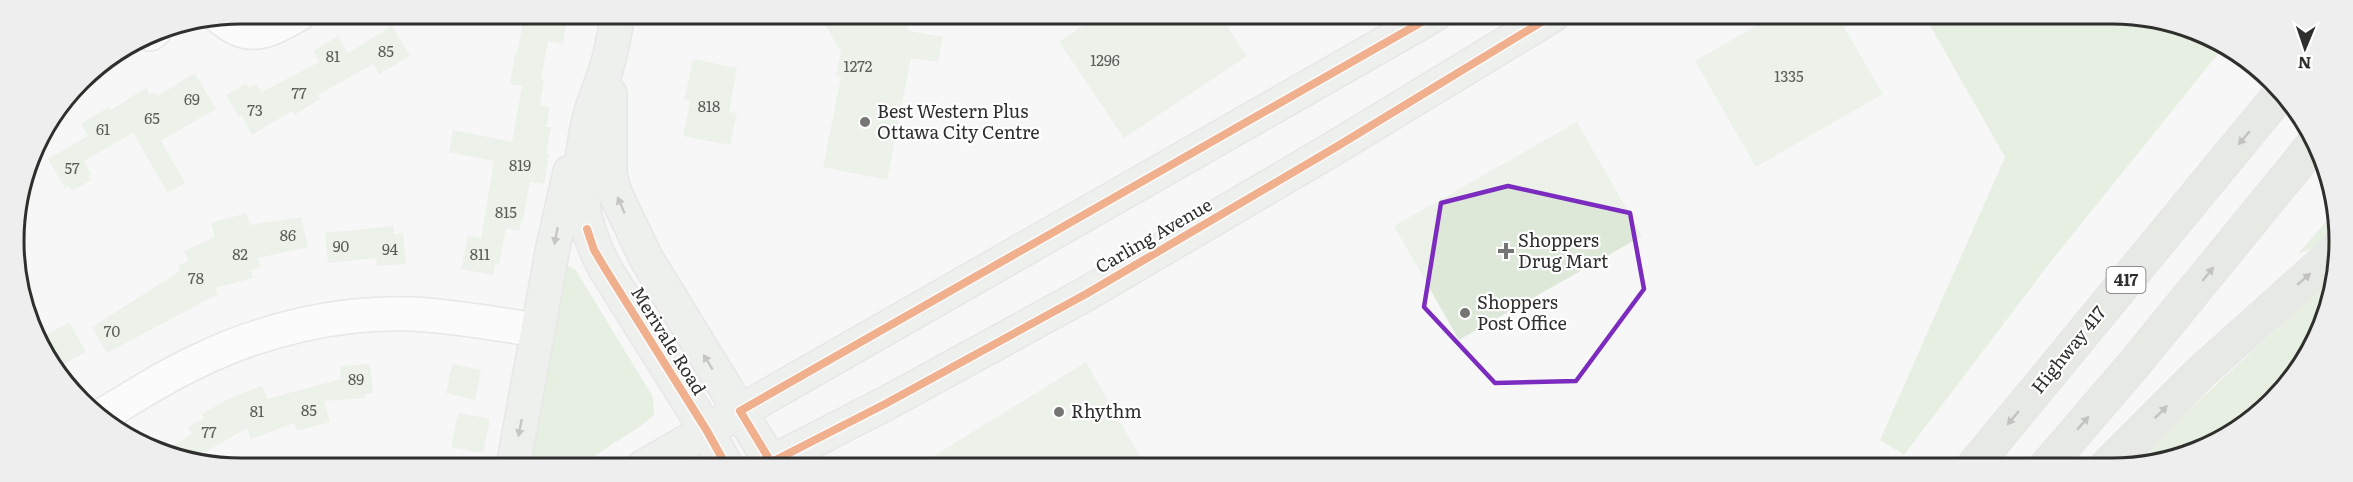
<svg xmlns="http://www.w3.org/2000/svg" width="2353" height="482" font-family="Literata,serif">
<rect width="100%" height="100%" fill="#f7f7f7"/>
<path fill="#d0e5c5" d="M1924,15H2141L2226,44L2052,260L1904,455L1880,440L2005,157Z
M2334,212L2335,236L2330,241L2298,254Z
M567,265L575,269L653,397L654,415L641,426L577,467H531Z
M2337,273L2316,341L2273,402L2212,445L2131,467L2155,441Z"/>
<path fill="#dde8d8" d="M538,14H568L563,44L548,41L541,79L544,80L540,105L550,107L546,127H551L546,154H549L544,184L530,182L523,219H522L519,231L506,228L499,264L496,263L493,275L461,269L468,235L481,238L494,161L449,152L453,130L512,142L522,86L510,84L515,55H517L523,21L536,24Z
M819,14H899L909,31L943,37L938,62L911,58L887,180L823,167L841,77L836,76L841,52Z
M1100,14H1219L1247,56L1124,138L1059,42Z
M1775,15H1837L1883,94L1756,167L1695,61Z
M392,26L410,56L379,74L373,64L318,95L320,99L294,115L292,111L252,135L242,116L239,117L226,95L246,83L249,88L257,84L262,92L319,62L313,51L338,36L348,53Z
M693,59L737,68L729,112L737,113L730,145L683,136L690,101L684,100Z
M195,73L216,109L161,141L185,183L168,193L133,133L84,161L91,174L88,176L91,180L72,191L69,186L65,188L48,159L88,136L81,124L109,107L111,110L146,88L150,95L154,92L157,96Z
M1577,122L1642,236L1459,340L1394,226Z
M246,213L250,225L301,217L308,247L258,258L260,268L251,270L253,278L215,288L218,294L107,353L92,327L180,271L178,266L189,261L184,251L215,237L211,223Z
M394,226V234L403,233L406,264L377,266L376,258L328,263L325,233Z
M69,322L86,352L60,366L43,337Z
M1086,362L1146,467H916Z
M370,364L373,393L365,394V398L324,401L330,422L297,431L294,423L251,439L247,428L192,460L164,451L192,434L188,427L204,418L202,414L232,397L262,386L267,399L341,379L340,366Z
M452,364L481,370L475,400L446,393Z
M458,413L490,419L483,453L451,447Z"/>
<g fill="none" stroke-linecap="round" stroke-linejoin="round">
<defs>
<path id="minor" d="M221,18C250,43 269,31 299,14
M150,34L155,30
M101,416C132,398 163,377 196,362C261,330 339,311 412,314C454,316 496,324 538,330"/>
<path id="major" d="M618,14C615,29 613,44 609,59C604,79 594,99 589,120C576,175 578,220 606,270L707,431L727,467
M610,94V175L615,193L646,258L774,467
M513,467L553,247L570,172
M643,467L1434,15
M762,467L885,404L1086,294L1336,147L1553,15"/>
<path id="highway" d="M1972,468L2281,93
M2045,468L2135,363L2313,145
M2105,468L2200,373L2336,251"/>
</defs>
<use href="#minor" stroke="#d2d2d2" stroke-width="36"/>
<use href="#major" stroke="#d2d2d2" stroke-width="36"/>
<use href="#highway" stroke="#d2d2d2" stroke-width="36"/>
<use href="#minor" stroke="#fefefe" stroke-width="33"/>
<use href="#major" stroke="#e3e7e2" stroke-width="33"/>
<use href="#highway" stroke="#d2d8ce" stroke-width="33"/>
<defs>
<path id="cycleway" d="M587,229L594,250L606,270L707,431L727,467
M762,467L885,404L1086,294L1336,147L1553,15
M774,467L740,411L1434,15"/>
</defs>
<use href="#cycleway" stroke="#fff" stroke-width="11"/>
<use href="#cycleway" stroke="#e8590c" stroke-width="8"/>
</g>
<defs><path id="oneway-solid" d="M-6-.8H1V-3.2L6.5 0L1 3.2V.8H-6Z" transform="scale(1.5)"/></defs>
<g fill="#80847e">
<use href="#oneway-solid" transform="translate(2244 138) rotate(130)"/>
<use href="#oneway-solid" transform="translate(2208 274) rotate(-51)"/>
<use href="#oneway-solid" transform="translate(2304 279) rotate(-41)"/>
<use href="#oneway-solid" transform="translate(2161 412) rotate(-45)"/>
<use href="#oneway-solid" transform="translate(2013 418) rotate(130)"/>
<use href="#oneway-solid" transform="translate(2083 423) rotate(-49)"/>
</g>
<g fill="#898b88">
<use href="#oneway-solid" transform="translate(621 205) rotate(-114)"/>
<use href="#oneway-solid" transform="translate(556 236) rotate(101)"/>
<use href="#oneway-solid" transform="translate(708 362) rotate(-121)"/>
<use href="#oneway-solid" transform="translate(520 428) rotate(101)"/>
</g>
<path d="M0 0H2353V482H0ZM1508,186L1630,213L1644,289L1576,381L1495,383L1424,307L1441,203Z" fill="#f7f7f7" fill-opacity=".55" fill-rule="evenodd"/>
<path fill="none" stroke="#7b2cbf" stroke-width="4.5" stroke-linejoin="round" d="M1508,186L1630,213L1644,289L1576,381L1495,383L1424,307L1441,203Z"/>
<g fill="#757574" stroke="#fff" stroke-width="2">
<circle cx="865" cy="122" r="6"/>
<path d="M1503 242h6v6h6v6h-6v6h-6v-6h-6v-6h6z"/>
<circle cx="1465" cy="313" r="6"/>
<circle cx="1059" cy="412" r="6"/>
</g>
<g text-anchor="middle" stroke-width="4.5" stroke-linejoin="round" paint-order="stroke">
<g font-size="15" fill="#5a5d58">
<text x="386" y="57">85</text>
<text x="333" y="62">81</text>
<text x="1105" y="66">1296</text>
<text x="858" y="72">1272</text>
<text x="1789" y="82">1335</text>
<text x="299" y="99">77</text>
<text x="192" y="105">69</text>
<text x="709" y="112">818</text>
<text x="255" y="116">73</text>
<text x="152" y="124">65</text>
<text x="103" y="135">61</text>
<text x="520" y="171">819</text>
<text x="72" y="174">57</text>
<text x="506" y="218">815</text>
<text x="288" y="241">86</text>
<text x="341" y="252">90</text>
<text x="390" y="255">94</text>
<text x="240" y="260">82</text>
<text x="480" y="260">811</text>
<text x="196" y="284">78</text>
<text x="112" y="337">70</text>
<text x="356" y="385">89</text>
<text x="309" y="416">85</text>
<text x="257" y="417">81</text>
<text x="209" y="438">77</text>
</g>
<rect fill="#fff" stroke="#6d6d6d" stroke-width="1.5" x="2106.5" y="267" width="39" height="26" rx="4.5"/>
<g font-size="16" font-weight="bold" fill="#2f2f2e">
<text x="2126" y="286">417</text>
</g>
<g font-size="18" fill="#2f2f2e" stroke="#fff" text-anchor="start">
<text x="877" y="118">Best Western Plus<tspan x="877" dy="21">Ottawa City Centre</tspan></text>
<text x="1518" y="247">Shoppers<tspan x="1518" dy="21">Drug Mart</tspan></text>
<text x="1477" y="309">Shoppers<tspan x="1477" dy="21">Post Office</tspan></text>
<text x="1071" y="418">Rhythm</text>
</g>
<g font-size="18" fill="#2f2f2e" stroke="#fff">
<text transform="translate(1154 236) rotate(-30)" y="6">Carling Avenue</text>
<text transform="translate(668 341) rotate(58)" y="6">Merivale Road</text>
<text transform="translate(2069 350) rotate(-51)" y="6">Highway 417</text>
</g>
</g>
<path d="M0 0H2353V482H0ZM241 24H2112A217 217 0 0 1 2329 241V241A217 217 0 0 1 2112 458H241A217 217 0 0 1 24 241V241A217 217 0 0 1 241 24Z" fill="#eee" fill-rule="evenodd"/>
<path fill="none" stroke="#2f2f2e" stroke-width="3" d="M241 24H2112A217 217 0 0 1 2329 241V241A217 217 0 0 1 2112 458H241A217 217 0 0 1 24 241V241A217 217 0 0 1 241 24Z"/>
<g transform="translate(2305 48) rotate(182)" stroke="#ffffff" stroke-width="4.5" paint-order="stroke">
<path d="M0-4.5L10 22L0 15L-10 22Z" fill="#2f2f2e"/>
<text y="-9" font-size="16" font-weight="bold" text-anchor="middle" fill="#2f2f2e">N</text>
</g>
</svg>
